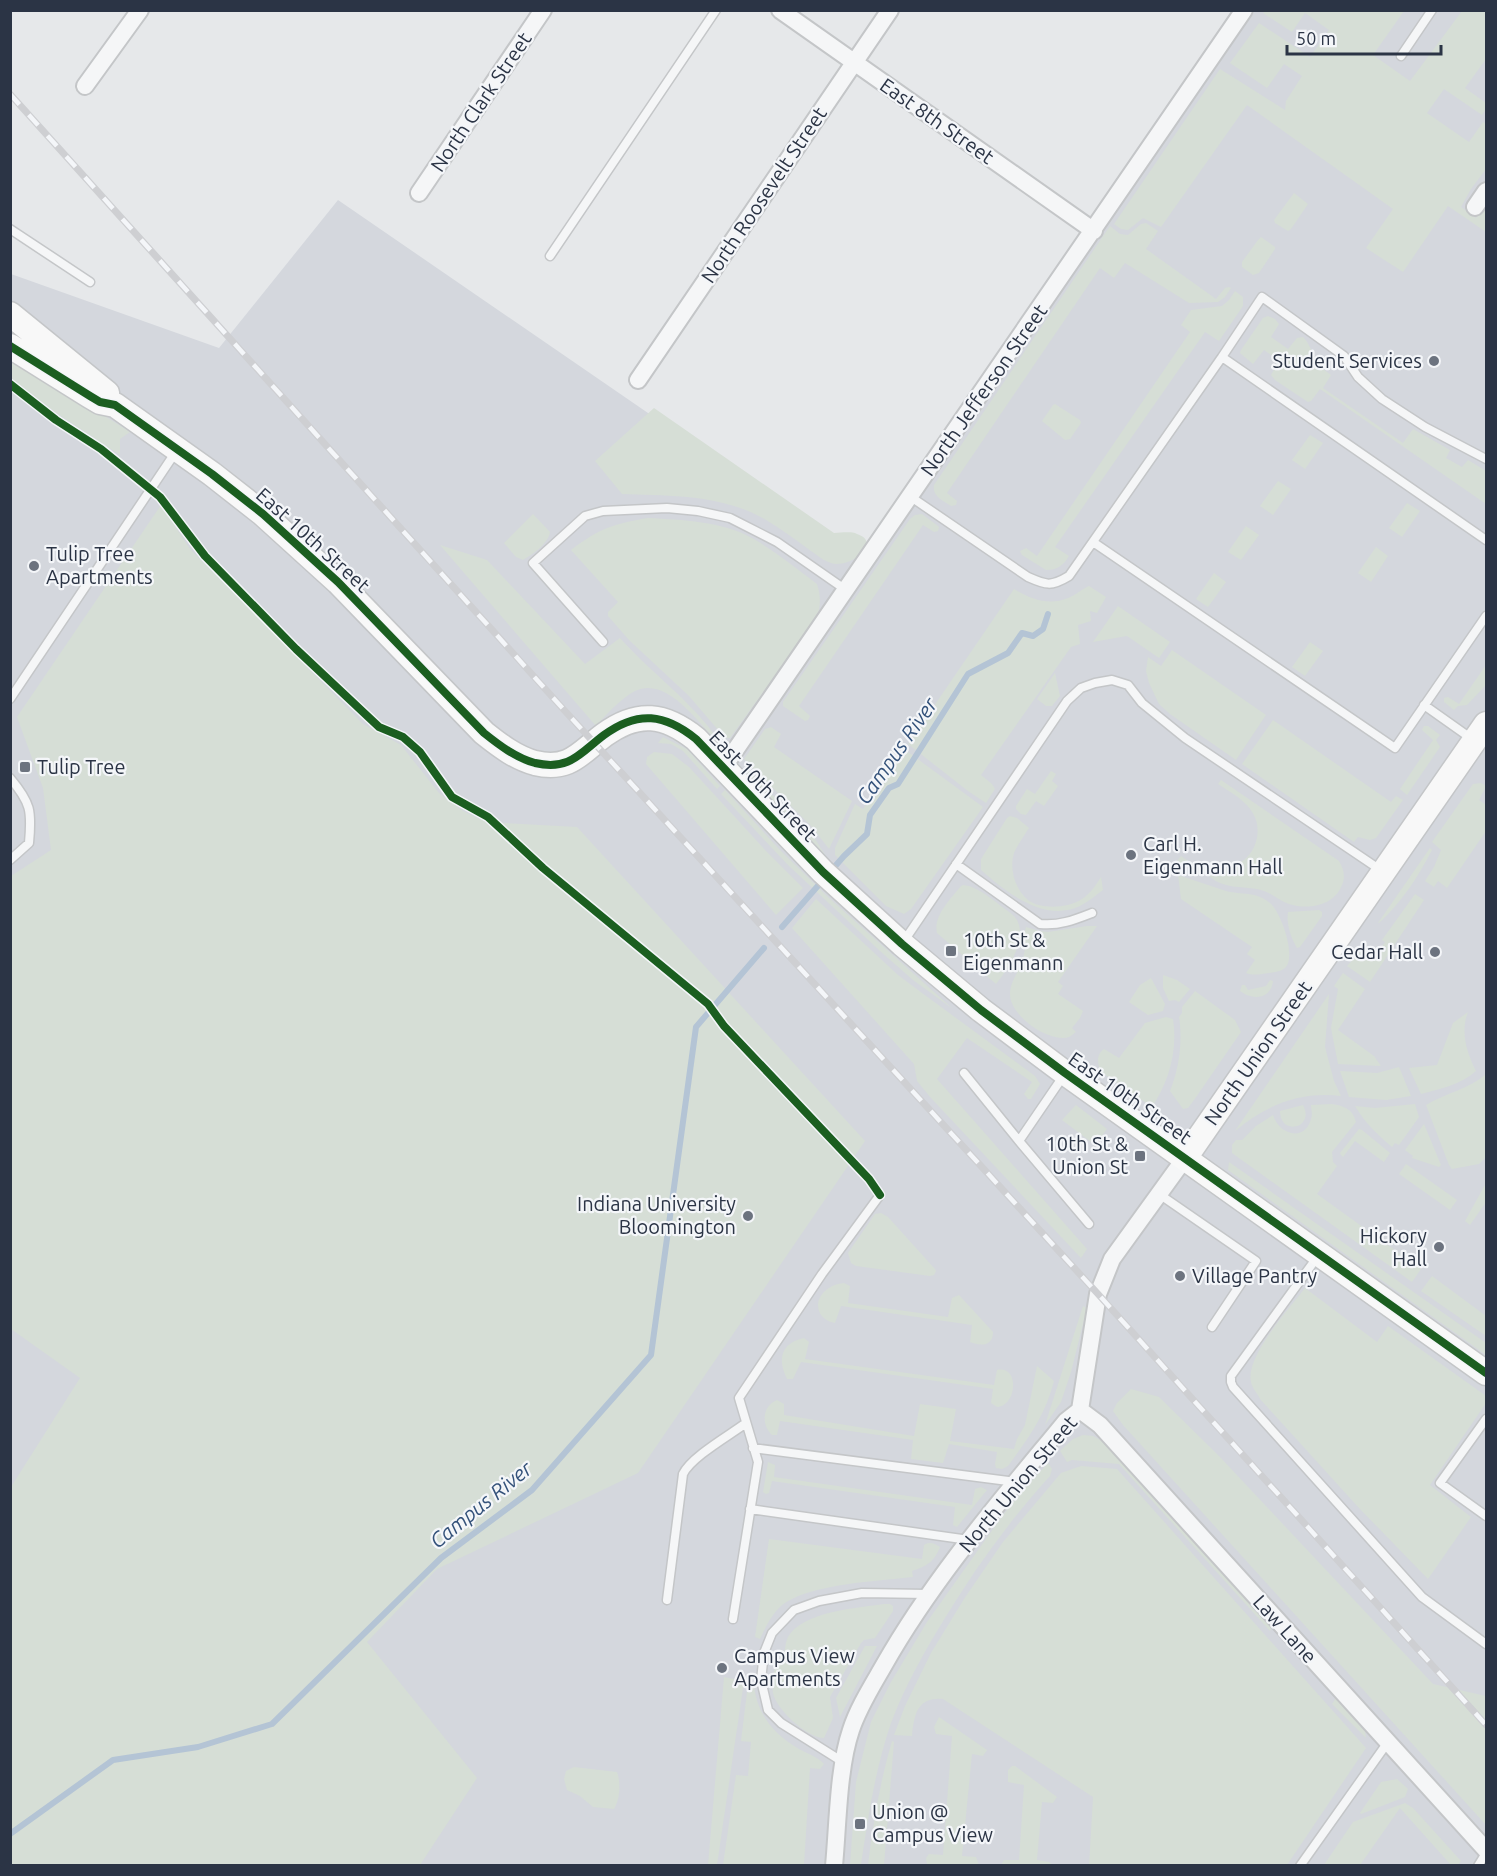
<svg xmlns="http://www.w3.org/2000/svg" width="1497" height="1876" font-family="Ubuntu,sans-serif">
<rect width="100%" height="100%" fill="#e6e8ea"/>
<path fill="#d4d7dd" d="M1255,11H1486V1865L11,1866V274L219,348L338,200L872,567Z"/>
<path fill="#d6ded6" d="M1265,11H1404L1373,55L1410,81L1462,11H1486V59L1465,88L1486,103V109L1482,115L1444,89L1427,113L1469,142L1483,122L1486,124V169L1471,189L1461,207L1476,218L1486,203V232L1448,206L1403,272L1366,248L1393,209L1247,105L1161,227L1143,218L1128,230L1121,229L1114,224L1220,69L1285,110L1286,101L1302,76L1284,64L1267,88L1230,63L1259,23L1310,57L1329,30L1305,13L1292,32L1263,13Z
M1294,193L1308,204L1291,229L1288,231L1275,223L1274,220Z
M1146,223L1158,231L1146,249L1216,299L1225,288L1229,287L1231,288L1225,297L1218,302L1189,303L1125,263L1114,278L1100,268L947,493L957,501L956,505L951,506C942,500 932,496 934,485L1110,226L1120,234L1128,235L1141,224Z
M1261,237L1275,247V249L1259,273L1253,275L1242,267V262L1258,240Z
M1235,291L1243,297V306L1219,341L1205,332L1055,547L1069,556C1063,566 1057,570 1046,570L1022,555L1020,551L1026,548L1037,556L1190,332L1181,325L1191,310L1222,306L1229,300Z
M1268,316L1275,319L1279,324L1271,337L1288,349L1297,338L1303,337C1310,344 1313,354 1315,363L1331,375L1323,388L1403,443L1413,429L1450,450L1446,458L1462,467L1468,460L1486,471V504L1320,389L1311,401L1308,402L1275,380L1271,375L1279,361L1264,350L1253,364L1240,353L1241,350L1263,318Z
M10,356L130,432L120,439V455L55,412L11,378Z
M1055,404L1080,420L1081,423L1070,439L1065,440L1042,421L1053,405Z
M654,408L834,533C841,533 851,531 857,534C884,543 849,569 831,563C824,561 817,555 811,551C796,540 781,529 766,520C722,494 670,496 622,494L595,461Z
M1310,435L1323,443L1305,469L1292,460Z
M1278,481L1291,489L1273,515L1260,506Z
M1407,503L1420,511L1402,537L1389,528Z
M161,505L190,549L363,724L401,745L439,793L463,811L486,822L577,827L865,1141L638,1473L437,1569L367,1642L477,1778L420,1865H11V1487L80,1378L11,1329V876L51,850L43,788L17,717Z
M533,514L550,532C548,544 533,554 523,560L516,557L504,543Z
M922,514L938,526L939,527L938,531L934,532L923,525L799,706L810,716L808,720L805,721L783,706V702L910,519L915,515Z
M648,518C683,520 721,521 752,538C775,551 796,568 817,584C821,596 821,607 816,619L730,738H725L689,696L629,640L608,616V612L618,602L571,550C600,528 613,524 648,518Z
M1246,526L1259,535L1241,560L1228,552Z
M440,545L487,560L585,664L620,638C652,674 692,701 719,741L715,739C696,720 666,676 635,691C620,699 607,714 596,726Z
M1376,547L1388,556L1371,582L1358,573Z
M1214,573L1226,582L1208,607L1196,599Z
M1089,586L1106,597L1097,613L1090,611L1091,621L1078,625L1080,644L1071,647L981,775L992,784L995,789L986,803L968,791L908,744L1014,589C1031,599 1049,606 1068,598C1076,595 1082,589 1089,586Z
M1118,606L1170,642L1159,658L1127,636L1093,642Z
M1310,642L1323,651L1305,676L1292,667Z
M1172,650L1266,715L1236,760L1170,714L1159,704L1149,683L1146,671L1148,657L1161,666Z
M1486,665V685L1467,705L1458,706L1454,710L1444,702V698L1448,697L1459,704Z
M1055,673L1060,696L1052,706H1046L1037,699Z
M1273,720L1391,802L1396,796L1403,800L1376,838L1370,840L1358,837L1354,842L1242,764Z
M1424,726H1428L1440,735L1436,740L1440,747L1407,795L1400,789L1433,740L1422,730Z
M771,727L781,734L774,747L852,801L829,849L812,827L744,759L765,729Z
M663,737L687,749L720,786L717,789L683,751L671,744L658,743Z
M904,749L983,807L911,909L904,914L886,906L835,855V848L855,804L863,809Z
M654,752L672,754L689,767L766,851L803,888L776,915L646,764L647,757Z
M744,767L812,834L827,858L746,774Z
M1051,771L1056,774L1052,781L1058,786L1044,806L1036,801L1026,815L1021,814L1016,809V806L1027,789L1035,794Z
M1221,780L1339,861C1344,869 1346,878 1341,887C1333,906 1307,910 1289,904C1280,901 1273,894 1264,891C1251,886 1236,889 1223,884C1215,882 1210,876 1203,872C1195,867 1185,867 1176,865V862L1181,856C1188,861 1197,867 1206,869C1234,875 1262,854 1257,824C1254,805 1232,793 1218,784Z
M1481,783L1486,786L1479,800L1486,805V831L1447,888L1438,881L1434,887L1425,881L1434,867L1441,850L1432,842L1473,784Z
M725,790L779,849L828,897L953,1009L913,980L880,951L788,865L721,794Z
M1010,816L1017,818L1029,828C1024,836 1018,844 1014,853C1009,869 1015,889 1028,900C1041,910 1069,908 1082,899C1090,894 1096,885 1101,877L1103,890C1096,895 1088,902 1080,906C1044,923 1006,892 981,870V859L1007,818Z
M1430,848L1432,850C1418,877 1402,902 1379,923H1378Z
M1178,875C1194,880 1210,886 1226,891C1242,895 1256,891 1270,903C1281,912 1296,955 1286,967C1281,972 1275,972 1269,973C1261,974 1254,976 1246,973L1255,960L1247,954L1252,947L1181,899Z
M963,885C975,886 986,895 996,902C1001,907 1009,911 1014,916C1031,935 1008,969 996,984L937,933C933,916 950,900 960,887Z
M1415,894L1424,900L1370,982L1347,966L1361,951L1373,959L1385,942L1382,940Z
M816,899L898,975L918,990L1035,1076L1040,1084L1031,1099H1028L1024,1094L1032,1082L967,1038L937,1079L1087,1249L1081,1258L931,1098L917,1081L914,1064L792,928Z
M1319,910L1322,912V916L1300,947L1297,948C1291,938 1286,923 1288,912Z
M1087,926H1097L1058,982L1063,986L1058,994L1083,1011L1080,1018L1072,1028L1076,1032C1072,1035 1069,1038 1064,1038C1044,1039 1010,1015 1010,994C1010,980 1022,968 1024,954C1026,945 1023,935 1026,927L1039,931L1048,932Z
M1343,973L1365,989L1338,1030L1374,1056L1381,1066L1338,1064L1331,1028L1338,989L1334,986Z
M1163,975L1177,980L1190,989L1179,1002L1175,1000L1169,1001L1163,988Z
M1151,978L1165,1004L1163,1011L1148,1015L1129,1002L1140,985Z
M1270,980L1273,981C1271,999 1253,1001 1240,991L1242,985H1245L1248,990L1266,986Z
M1195,991L1235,1020L1241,1032L1194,1100L1188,1108L1183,1109L1170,1091C1179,1069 1183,1040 1179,1017L1182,1013V1007Z
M1329,994L1325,1047L1334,1081L1341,1096C1300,1091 1266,1105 1235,1131Z
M1468,1012C1460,1032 1467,1053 1476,1071C1461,1085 1439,1089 1421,1094L1409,1068L1437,1065L1453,1023Z
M1166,1017L1173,1019C1178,1050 1169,1082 1152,1107L1101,1072C1097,1063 1096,1055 1104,1049L1119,1058L1145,1023Z
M1399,1067L1411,1096L1386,1100L1349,1097L1340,1071L1377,1073Z
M1486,1074V1157L1479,1164L1452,1169L1449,1165L1426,1105C1446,1093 1469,1089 1486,1074Z
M1332,1104C1344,1106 1353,1109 1356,1122L1332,1152L1333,1162L1337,1166L1317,1194L1421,1269L1412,1282L1232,1153V1145L1236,1140H1242L1256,1126L1273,1115C1279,1135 1305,1142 1311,1119C1313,1115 1311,1109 1311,1105Z
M1415,1104L1419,1117L1399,1145L1395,1143L1392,1147C1377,1134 1365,1123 1355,1106L1375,1108Z
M1076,1105L1107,1129L1095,1145L1062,1120Z
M1303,1105C1307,1113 1307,1119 1300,1125C1288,1130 1280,1123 1280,1111Z
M1424,1124L1441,1165L1439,1167L1412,1158L1413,1156L1405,1150Z
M1359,1129L1362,1130L1390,1153L1384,1162L1355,1141L1343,1157L1341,1155L1340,1153Z
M1229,1162L1486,1343V1355L1228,1170Z
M1406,1164L1457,1200L1450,1210L1399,1174Z
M1486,1183V1202L1470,1225L1465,1221Z
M881,1213L888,1217L935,1269L936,1271L934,1275L930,1276L856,1266L851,1263L848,1253L875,1214Z
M1432,1276L1486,1316V1336L1421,1291Z
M844,1283L850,1286L848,1303L948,1317L952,1298L959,1295L993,1332C993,1347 980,1346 970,1342L972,1325L841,1306L835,1323C808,1317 815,1286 844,1283Z
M1305,1288L1377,1342L1388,1326L1486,1396V1403L1430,1485L1471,1517L1428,1579L1359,1508L1260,1399C1258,1394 1252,1388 1251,1382C1245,1357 1289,1309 1305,1288Z
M1083,1306L1087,1308L1071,1372L1061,1402L1045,1425Z
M804,1338L809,1342L805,1359L994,1385L997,1370C1020,1365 1017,1406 997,1407L991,1403L993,1389L801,1362L793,1379H787C777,1359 781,1343 804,1338Z
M1037,1366L1054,1381C1045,1416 1029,1437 1008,1466L1002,1469L996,1468L995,1464L997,1452L949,1444L943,1463L911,1459L913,1440L780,1421L777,1435H772C761,1425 762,1406 777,1400L784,1404V1415L914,1436L920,1404L956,1409L950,1441L1014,1449L1017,1439L1025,1425Z
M1131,1389L1159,1397L1219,1456L1433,1684L1486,1696V1825L1123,1425L1113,1411L1117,1403Z
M1083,1435L1093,1436L1106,1443L1272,1627L1270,1631L1119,1464L1072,1460L1067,1462L1060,1451L1073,1439Z
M768,1462L775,1465L774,1477L972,1505L975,1489L981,1487L987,1490L957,1527L953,1525L955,1507L772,1481L769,1493L766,1494L763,1492Z
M1048,1463L1052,1469L1050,1476C1010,1520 976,1567 945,1618C924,1652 905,1686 891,1723C875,1770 868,1817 861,1865H850L856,1782L871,1722L891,1682L927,1622L1003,1515L1024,1489Z
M1081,1466L1117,1469L1366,1748L1287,1865H1089L1093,1797L943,1699C917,1697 914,1715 912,1736L894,1735L905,1706L931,1653L964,1599L1003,1542L1061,1473Z
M769,1539L922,1559L924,1545C930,1541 935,1544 940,1547C934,1562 927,1566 912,1571L913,1577C879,1581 803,1584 779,1608C771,1616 765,1628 760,1639L755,1637Z
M884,1604H890L893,1606V1611L875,1638L864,1640L861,1643L830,1697L833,1718L824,1738C807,1738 776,1709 773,1693C771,1683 774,1670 777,1660H783C785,1652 785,1643 788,1637C803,1611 858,1608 884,1604Z
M865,1646H877L840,1717L836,1698Z
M724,1677L744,1681L717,1865H708Z
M748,1684L754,1685C757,1715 774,1734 799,1749C808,1754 818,1757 824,1764L820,1769L810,1768L804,1865H723L736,1775L748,1776L751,1742L741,1741Z
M1336,1698L1365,1731L1366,1738L1332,1704Z
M939,1717L987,1750L983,1756L972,1754L962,1856L976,1857L979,1865H927L926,1858L929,1854L943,1855L952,1736L936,1734L934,1727Z
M892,1741L894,1742L884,1865H868C873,1823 880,1782 892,1741Z
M1012,1766H1015L1057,1797L1053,1803L1042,1802L1037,1860L1049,1862L1053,1865H1001L1004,1860H1019L1024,1785L1008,1782V1770Z
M574,1767L617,1772C621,1783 620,1799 614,1809L593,1807L580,1796L567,1790L564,1779L566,1771Z
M1397,1779L1408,1789L1405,1797L1361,1814L1360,1813L1381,1782Z
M1405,1803L1413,1808L1461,1861L1458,1865H1451L1400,1808L1360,1865H1324L1353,1822Z"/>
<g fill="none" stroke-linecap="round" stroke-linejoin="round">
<path stroke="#b4c4d5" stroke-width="6" d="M830,872L844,856L867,834L870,815L889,788L898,784L968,674L1008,653L1022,633L1033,636L1043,629L1048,614
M782,927L823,880
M10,1834L113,1760L198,1747L272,1724L441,1558L532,1490L651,1355L696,1027L764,948"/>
<defs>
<path id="lane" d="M1401,56L1432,10
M10,229L90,282
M550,256L716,10
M1222,357L1262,297L1344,356L1358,377L1382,399L1425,427L1486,459
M911,497L1028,577C1046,585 1051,587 1069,576L1222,357L1486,540
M1093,542L1395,748L1486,616
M603,642L533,563L585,516L603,511L667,508L698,511L730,518L777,542L846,590
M10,699L177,450
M1424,705L1472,739
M10,778C31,803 32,811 29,843L10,860
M956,864L1040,924C1059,926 1074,920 1092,913
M904,941L1067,701L1081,688L1095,683L1112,680L1128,685L1142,703L1185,738L1382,871
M964,1073L1019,1141L1089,1224
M1019,1141L1064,1075
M1159,1194L1256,1261L1212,1327
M1318,1256L1231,1376V1382L1233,1387L1422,1597L1486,1644
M1486,1419L1440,1483L1486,1516
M753,1448L1016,1482
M750,1509L969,1540
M667,1600L683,1474C691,1457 730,1435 746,1423
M733,1619L758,1462L739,1398L822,1274L880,1195
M843,1762L781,1723L768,1710L761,1680L764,1653L772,1633L794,1610L819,1601L862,1593L928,1594
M1300,1866L1388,1742
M1478,1866L1486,1853"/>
<path id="street" d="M780,10L1094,231
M85,86L140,10
M419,193L543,10
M1475,207L1486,191
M638,380L890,10
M723,768L1244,10
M1080,1410L1100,1425L1486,1850
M834,1866C838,1824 838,1768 851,1730C858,1708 872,1686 884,1665C934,1577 1002,1499 1066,1421L1080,1410L1098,1294L1112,1259L1185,1158"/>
<path id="secondary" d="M10,314L107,393
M10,346L90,396L100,402L115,405L212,474L263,514L338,582L484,733C499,745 516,758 535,763C570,771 580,753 604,735C638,710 665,714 696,739L823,872L902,944L981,1010L1065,1073L1486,1373
M1185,1158L1486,724"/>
</defs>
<use href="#lane" stroke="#c4c6c8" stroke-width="11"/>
<use href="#street" stroke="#c4c6c8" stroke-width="20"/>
<use href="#secondary" stroke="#c4c6c8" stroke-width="27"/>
<use href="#lane" stroke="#f5f6f7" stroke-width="8"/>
<use href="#street" stroke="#f5f6f7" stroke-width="16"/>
<use href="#secondary" stroke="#f8f8f8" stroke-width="24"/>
<defs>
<path id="rail" d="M10,94L565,711L1098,1294L1486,1725"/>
</defs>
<use href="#rail" stroke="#cecfd2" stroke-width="7"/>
<use href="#rail" stroke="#f4f6f9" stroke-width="4.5" stroke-dasharray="14" stroke-linecap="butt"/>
<defs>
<path id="cycleway" d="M10,346L90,396L100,402L115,405L212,474L263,514L338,582L484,733C499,745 516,758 535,763C570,771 580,753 604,735C638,710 665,714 696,739L823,872L902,944L981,1010L1065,1073L1486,1373
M10,384L56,420L101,449L160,497L205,556L296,649L379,727L403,737L420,752L452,797L488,817L543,868L708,1004L724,1026L869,1179L880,1195"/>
</defs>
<use href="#cycleway" stroke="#f4f6f9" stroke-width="11"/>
<use href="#cycleway" stroke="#1b5e20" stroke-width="8"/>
</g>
<g fill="#6c737f" stroke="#f4f6f9" stroke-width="2">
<circle cx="1434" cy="361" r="6"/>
<circle cx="34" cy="566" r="6"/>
<rect x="19" y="761" width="12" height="12" rx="3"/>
<circle cx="1131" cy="855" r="6"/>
<rect x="945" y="945" width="12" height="12" rx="3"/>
<circle cx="1435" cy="952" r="6"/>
<rect x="1134" y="1150" width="12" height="12" rx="3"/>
<circle cx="748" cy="1216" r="6"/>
<circle cx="1439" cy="1247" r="6"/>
<circle cx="1180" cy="1276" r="6"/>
<circle cx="722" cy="1668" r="6"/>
<rect x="854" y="1818" width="12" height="12" rx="3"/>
</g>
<g text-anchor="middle" stroke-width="4.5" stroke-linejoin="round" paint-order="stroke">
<g font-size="20" fill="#2b3445" stroke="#f4f6f9">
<text transform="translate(481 102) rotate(-56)" y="7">North Clark Street</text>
<text transform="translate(937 121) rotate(35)" y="7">East 8th Street</text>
<text transform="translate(764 195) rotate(-56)" y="7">North Roosevelt Street</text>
<text transform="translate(984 390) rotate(-55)" y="7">North Jefferson Street</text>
<text transform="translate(313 540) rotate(42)" y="7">East 10th Street</text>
<text transform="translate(763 786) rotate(46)" y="7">East 10th Street</text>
<text transform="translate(1258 1053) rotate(-55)" y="7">North Union Street</text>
<text transform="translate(1130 1098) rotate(35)" y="7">East 10th Street</text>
<text transform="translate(1018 1484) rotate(-50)" y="7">North Union Street</text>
<text transform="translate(1285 1629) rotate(48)" y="7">Law Lane</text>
</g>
<g font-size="20" fill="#2b3445" stroke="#f4f6f9" text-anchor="start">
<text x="1422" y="368" text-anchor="end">Student Services</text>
<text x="46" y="561">Tulip Tree<tspan x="46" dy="23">Apartments</tspan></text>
<text x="37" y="774">Tulip Tree</text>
<text x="1143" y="851">Carl H.<tspan x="1143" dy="23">Eigenmann Hall</tspan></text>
<text x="963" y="947">10th St &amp;<tspan x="963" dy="23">Eigenmann</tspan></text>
<text x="1423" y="959" text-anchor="end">Cedar Hall</text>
<text x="1128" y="1151" text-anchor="end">10th St &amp;<tspan x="1128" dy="23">Union St</tspan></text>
<text x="736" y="1211" text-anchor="end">Indiana University<tspan x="736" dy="23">Bloomington</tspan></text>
<text x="1427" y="1243" text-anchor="end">Hickory<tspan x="1427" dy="23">Hall</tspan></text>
<text x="1192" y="1283">Village Pantry</text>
<text x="734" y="1663">Campus View<tspan x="734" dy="23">Apartments</tspan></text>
<text x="872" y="1819">Union @<tspan x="872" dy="23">Campus View</tspan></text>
</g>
<g font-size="21" font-style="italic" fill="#34527a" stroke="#f4f6f9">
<text transform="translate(897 751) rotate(-55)" y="7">Campus River</text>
<text transform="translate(481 1505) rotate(-39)" y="7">Campus River</text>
</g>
</g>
<rect width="1497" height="1876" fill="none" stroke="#2b3445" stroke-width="24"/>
<path d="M1287 45v9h154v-9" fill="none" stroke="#2b3445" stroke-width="3"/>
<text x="1296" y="45" font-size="18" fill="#2b3445" stroke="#f4f6f9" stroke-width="4.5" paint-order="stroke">50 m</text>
</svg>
